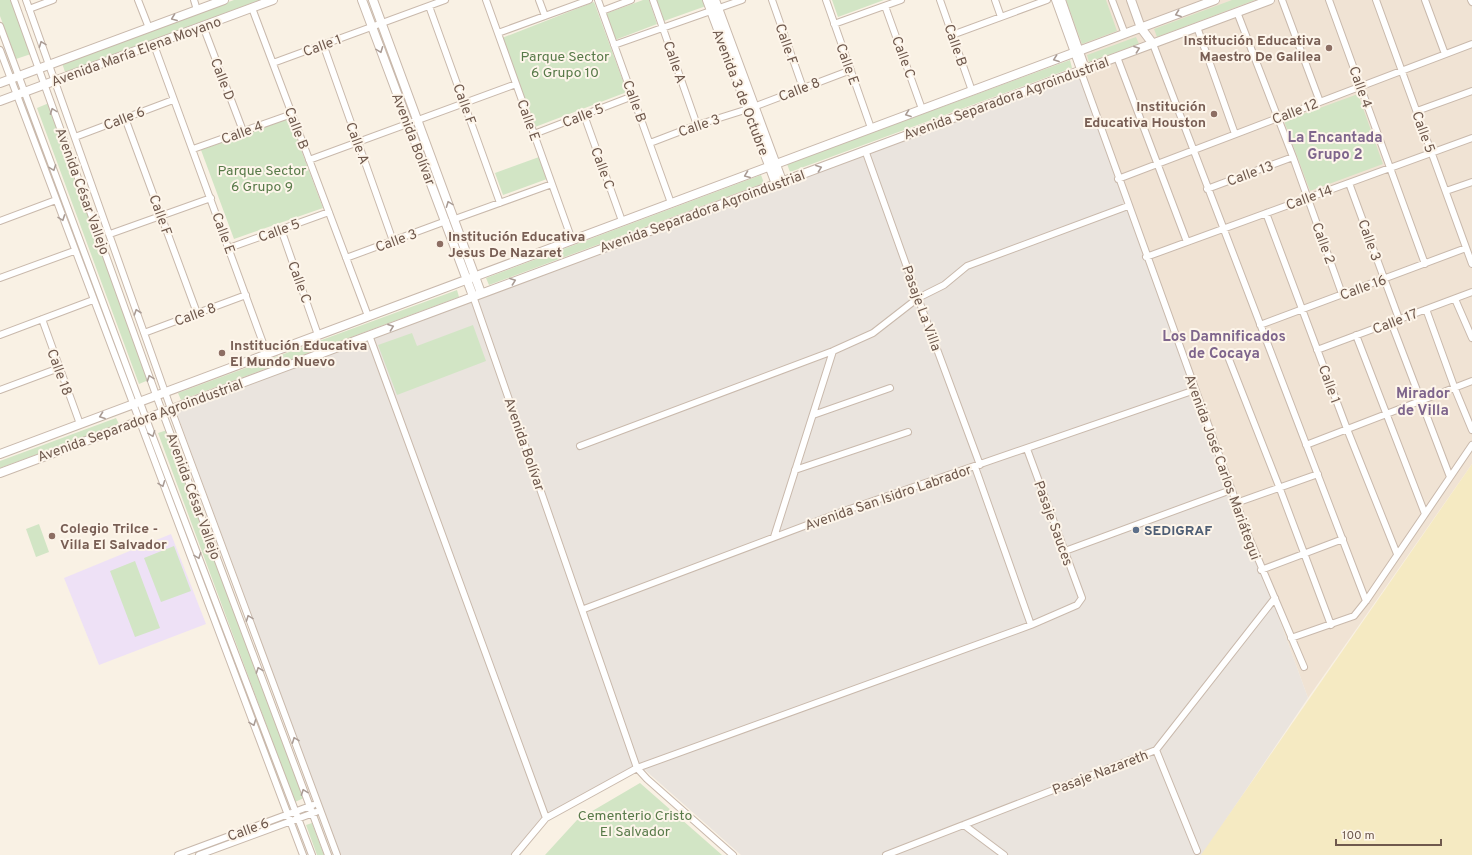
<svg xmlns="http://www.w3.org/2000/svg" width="1472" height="855" font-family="Overpass,sans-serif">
<rect width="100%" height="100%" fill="#f9f1e4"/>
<path fill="#f0e3d4" d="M1055,0H1472V464L1308,698Z"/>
<path fill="#eae4de" d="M1081,73L1308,698L1202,855H741L645,770L630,768L548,820L520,855H340L176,411Z"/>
<path fill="#eee1f6" d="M171,534L206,624L99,665L64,578Z"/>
<path fill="#d2e5c5" d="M0,0H14L34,53L16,59L0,16Z
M234,0H260L65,72L62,63Z
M643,0H649L657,24L615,40L605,14Z
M656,0H704L706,6L664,21Z
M832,0H884L838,17Z
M1066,0H1106L1117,31L1082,44Z
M1232,0H1255L1157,37L1154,29Z
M594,2L627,92L535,127L502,38Z
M1136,37L1139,44L1089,62L1087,55Z
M1070,60L1072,68L790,172L787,164Z
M1358,94L1383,164L1310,191L1284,121Z
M49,103L151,379L139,384L37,108Z
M289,118L323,208L234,239L201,150Z
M539,157L547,179L503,195L495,173Z
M761,175L764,183L489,285L486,278Z
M457,290L459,297L181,400L178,393Z
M473,325L486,361L397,395L378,345L412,333L417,346Z
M116,418L119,424L0,468V461Z
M167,430L304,798L295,802L158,433Z
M39,524L49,552L36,557L26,529Z
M174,546L191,591L161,602L144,558Z
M135,561L160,628L135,637L110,571Z
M640,783L722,855H545L577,820Z
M312,823L324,855H317L306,825Z"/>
<path fill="#f5eac2" d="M1472,464V855H1201Z"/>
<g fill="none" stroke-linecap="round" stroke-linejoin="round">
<defs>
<path id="minor" d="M14,0L156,395L328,855
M26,0L171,409L337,855
M138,0L149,28
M194,0L197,10
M486,0L572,240
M539,0L545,16
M598,0L671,203
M653,0L697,125
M772,0L803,88
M826,0L871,128
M940,0L972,91
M995,0L1001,17
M1055,0L1248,535L1304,667
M1112,0L1125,34
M1282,0L1320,102
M1329,0L1425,264
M1376,0L1472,264
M1425,0L1445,54
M1471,0L1472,2
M429,6L500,203
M885,6L922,109
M252,8L368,316
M29,9L53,0
M602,11L631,0
M1237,12L1293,157L1342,294
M834,24L901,0
M0,26L151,432L312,855
M203,26L243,131
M1197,27L1235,134
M498,33L589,0
M952,35L1047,0
M323,44L393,241
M1153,44L1366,601
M154,45L267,354
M614,45L742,0
M0,50L303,855
M1117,57L1187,242
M273,63L445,0
M1417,111L1472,91
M584,115L622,221
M125,118L197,313
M534,134L633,96
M75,137L173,100
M650,143L697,125L748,109L851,70
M193,149L292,114
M865,150L918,298L980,465
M309,160L516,84
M1118,179L1472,44
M1349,183L1399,319
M1207,189L1293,157
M1446,191L1472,182
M1266,213L1347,429L1397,554
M455,219L552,184
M0,221L56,200
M281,229L318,335
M110,234L211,198
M229,248L329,212
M1146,257L1472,138
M346,258L446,221
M0,278L74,251
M473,296L637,768L647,779L733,855
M1455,299L1472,338
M1426,309L1455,389L1472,430
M42,319L80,424
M1391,322L1450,477
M1260,325L1466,248
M144,333L246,295
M0,335L93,300
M369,335L546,818
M1356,335L1425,514
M1317,350L1472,292
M1227,354L1280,489L1331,625
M0,390L59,368
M813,415L890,388
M1306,445L1472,381
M580,446L833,351L873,333L918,298L944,285L967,266L1128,206
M975,467L1031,625
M795,470L908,432
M1236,503L1318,474
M774,537L833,351
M1065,551L1231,490
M1261,570L1343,539
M584,609L844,511L1195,390
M1291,638L1354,616L1366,601L1472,445
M1156,750L1197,851
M964,825L1004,855
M178,855L313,805
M199,855L316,812
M515,855L546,818L637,768L1031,625L1077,605L1082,598L1027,449
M886,855L1156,750L1275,598"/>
<path id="tertiary" d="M362,0L473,296
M373,0L481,293
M707,0L776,184
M715,0L782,181
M1061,0L1085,69
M1131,0L1141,28L1153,44
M0,83L224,0
M0,101L273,0
M0,454L1215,0
M0,473L1270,0"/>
</defs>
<use href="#minor" stroke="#c9b9ac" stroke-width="8"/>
<use href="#tertiary" stroke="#c9b9ac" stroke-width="10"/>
<use href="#minor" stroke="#fff" stroke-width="6"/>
<use href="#tertiary" stroke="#fff" stroke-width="8"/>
</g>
<defs><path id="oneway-chevron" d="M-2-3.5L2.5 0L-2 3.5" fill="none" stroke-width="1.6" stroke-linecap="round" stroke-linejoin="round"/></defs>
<g stroke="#a99b94">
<use href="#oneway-chevron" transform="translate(1178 14) rotate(160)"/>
<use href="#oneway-chevron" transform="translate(174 18) rotate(159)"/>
<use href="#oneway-chevron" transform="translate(42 44) rotate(-111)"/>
<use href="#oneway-chevron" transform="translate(1137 49) rotate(-20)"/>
<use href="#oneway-chevron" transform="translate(380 50) rotate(69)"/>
<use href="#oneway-chevron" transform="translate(1056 59) rotate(160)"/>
<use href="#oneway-chevron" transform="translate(53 111) rotate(-110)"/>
<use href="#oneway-chevron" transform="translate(908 114) rotate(160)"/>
<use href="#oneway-chevron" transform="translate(53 168) rotate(70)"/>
<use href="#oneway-chevron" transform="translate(819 168) rotate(-20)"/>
<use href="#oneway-chevron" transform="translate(747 175) rotate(159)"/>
<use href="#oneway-chevron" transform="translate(449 204) rotate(-111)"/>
<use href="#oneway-chevron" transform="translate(62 218) rotate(70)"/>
<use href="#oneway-chevron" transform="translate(513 281) rotate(-20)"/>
<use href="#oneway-chevron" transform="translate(137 312) rotate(-109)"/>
<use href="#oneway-chevron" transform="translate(391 327) rotate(-20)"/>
<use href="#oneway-chevron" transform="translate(150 378) rotate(-110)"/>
<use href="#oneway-chevron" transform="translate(102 416) rotate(160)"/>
<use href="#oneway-chevron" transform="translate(152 434) rotate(69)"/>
<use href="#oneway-chevron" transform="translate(162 484) rotate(69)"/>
<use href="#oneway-chevron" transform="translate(198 556) rotate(69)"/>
<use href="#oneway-chevron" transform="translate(249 618) rotate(-111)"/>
<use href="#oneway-chevron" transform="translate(259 670) rotate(-110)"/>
<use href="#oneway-chevron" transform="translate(253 723) rotate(69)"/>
<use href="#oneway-chevron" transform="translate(295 740) rotate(-111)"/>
<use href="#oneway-chevron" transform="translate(304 792) rotate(-110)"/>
</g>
<g fill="#8d6e63" stroke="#fdf5ea" stroke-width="1.5">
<circle cx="1329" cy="48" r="4"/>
<circle cx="1214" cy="114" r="4"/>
<circle cx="440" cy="244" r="4"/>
<circle cx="222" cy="353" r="4"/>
<circle cx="52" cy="536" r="4"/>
</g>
<circle fill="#5c6f8a" stroke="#fdf5ea" stroke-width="1.5" cx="1136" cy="530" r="4"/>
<g text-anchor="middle" stroke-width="4" stroke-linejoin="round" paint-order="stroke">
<g font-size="14" font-weight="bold" fill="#785e54" stroke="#fdf5ea" text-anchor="start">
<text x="1321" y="45" text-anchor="end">Institución Educativa<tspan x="1321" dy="16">Maestro De Galilea</tspan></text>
<text x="1206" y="111" text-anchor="end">Institución<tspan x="1206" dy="16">Educativa Houston</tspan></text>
<text x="448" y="241">Institución Educativa<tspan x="448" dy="16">Jesus De Nazaret</tspan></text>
<text x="230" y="350">Institución Educativa<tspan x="230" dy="16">El Mundo Nuevo</tspan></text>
<text x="60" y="533">Colegio Trilce -<tspan x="60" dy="16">Villa El Salvador</tspan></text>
</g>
<g font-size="14" fill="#6f594d" stroke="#fdf5ea">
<text transform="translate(787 44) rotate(71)" y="5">Calle F</text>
<text transform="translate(322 45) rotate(-20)" y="5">Calle 1</text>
<text transform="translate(956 45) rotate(71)" y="5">Calle B</text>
<text transform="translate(136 51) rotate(-20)" y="5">Avenida María Elena Moyano</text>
<text transform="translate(904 57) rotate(70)" y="5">Calle C</text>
<text transform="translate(675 62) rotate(71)" y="5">Calle A</text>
<text transform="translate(848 64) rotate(70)" y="5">Calle E</text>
<text transform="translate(223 79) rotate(69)" y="5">Calle D</text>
<text transform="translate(1361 87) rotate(70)" y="5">Calle 4</text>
<text transform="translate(799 89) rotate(-21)" y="5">Calle 8</text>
<text transform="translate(741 92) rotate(69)" y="5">Avenida 3 de Octubre</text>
<text transform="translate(1006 98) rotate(-20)" y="5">Avenida Separadora Agroindustrial</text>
<text transform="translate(635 101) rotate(70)" y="5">Calle B</text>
<text transform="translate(465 104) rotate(70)" y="5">Calle F</text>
<text transform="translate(1295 111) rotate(-21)" y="5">Calle 12</text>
<text transform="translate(583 115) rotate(-21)" y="5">Calle 5</text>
<text transform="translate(124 118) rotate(-21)" y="5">Calle 6</text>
<text transform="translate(529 120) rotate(70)" y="5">Calle E</text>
<text transform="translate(699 125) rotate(-19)" y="5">Calle 3</text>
<text transform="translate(297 128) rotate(69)" y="5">Calle B</text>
<text transform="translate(242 132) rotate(-20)" y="5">Calle 4</text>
<text transform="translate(1424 132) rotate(70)" y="5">Calle 5</text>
<text transform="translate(414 139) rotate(69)" y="5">Avenida Bolívar</text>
<text transform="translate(358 143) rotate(70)" y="5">Calle A</text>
<text transform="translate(603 168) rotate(70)" y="5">Calle C</text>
<text transform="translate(1250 173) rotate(-20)" y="5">Calle 13</text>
<text transform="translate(83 191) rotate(70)" y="5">Avenida César Vallejo</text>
<text transform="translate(1309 197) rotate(-20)" y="5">Calle 14</text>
<text transform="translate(702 211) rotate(-20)" y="5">Avenida Separadora Agroindustrial</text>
<text transform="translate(161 215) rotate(70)" y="5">Calle F</text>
<text transform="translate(279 230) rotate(-20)" y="5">Calle 5</text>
<text transform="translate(224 233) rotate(70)" y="5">Calle E</text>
<text transform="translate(396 240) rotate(-20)" y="5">Calle 3</text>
<text transform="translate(1370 240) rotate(70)" y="5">Calle 3</text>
<text transform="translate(1324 243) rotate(70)" y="5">Calle 2</text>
<text transform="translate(300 282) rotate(70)" y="5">Calle C</text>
<text transform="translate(1363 287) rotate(-20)" y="5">Calle 16</text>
<text transform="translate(922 308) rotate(70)" y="5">Pasaje La Villa</text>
<text transform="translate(195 314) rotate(-20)" y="5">Calle 8</text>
<text transform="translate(1395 321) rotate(-21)" y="5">Calle 17</text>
<text transform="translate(60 372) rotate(70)" y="5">Calle 18</text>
<text transform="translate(1330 384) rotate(70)" y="5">Calle 1</text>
<text transform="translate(140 420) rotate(-20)" y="5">Avenida Separadora Agroindustrial</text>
<text transform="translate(525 444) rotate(71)" y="5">Avenida Bolívar</text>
<text transform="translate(1223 467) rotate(70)" y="5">Avenida José Carlos Mariátegui</text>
<text transform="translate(194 496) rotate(70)" y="5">Avenida César Vallejo</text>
<text transform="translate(888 497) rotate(-19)" y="5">Avenida San Isidro Labrador</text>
<text transform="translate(1054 523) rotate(70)" y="5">Pasaje Sauces</text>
<text transform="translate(1100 772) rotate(-21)" y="5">Pasaje Nazareth</text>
<text transform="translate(248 829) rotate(-20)" y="5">Calle 6</text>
</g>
<g font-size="14" fill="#587a49" stroke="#fdf5ea">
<text x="565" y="61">Parque Sector<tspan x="565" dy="16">6 Grupo 10</tspan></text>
<text x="262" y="175">Parque Sector<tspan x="262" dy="16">6 Grupo 9</tspan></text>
<text x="635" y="820">Cementerio Cristo<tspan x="635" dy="16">El Salvador</tspan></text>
</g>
<g font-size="14" font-weight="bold" fill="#4e5e75" stroke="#fdf5ea" text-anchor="start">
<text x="1144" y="535">SEDIGRAF</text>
</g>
<g font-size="15" font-weight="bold" fill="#7e658c" stroke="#fdf5ea">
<text x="1335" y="142">La Encantada<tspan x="1335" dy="17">Grupo 2</tspan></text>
<text x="1224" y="341">Los Damnificados<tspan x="1224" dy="17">de Cocaya</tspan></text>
<text x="1423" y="398">Mirador<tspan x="1423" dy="17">de Villa</tspan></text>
</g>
</g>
<path d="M1336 839v6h105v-6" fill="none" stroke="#6f594d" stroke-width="2"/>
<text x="1342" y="839" font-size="12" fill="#6f594d" stroke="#fdf5ea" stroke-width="3" paint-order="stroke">100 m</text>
</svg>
